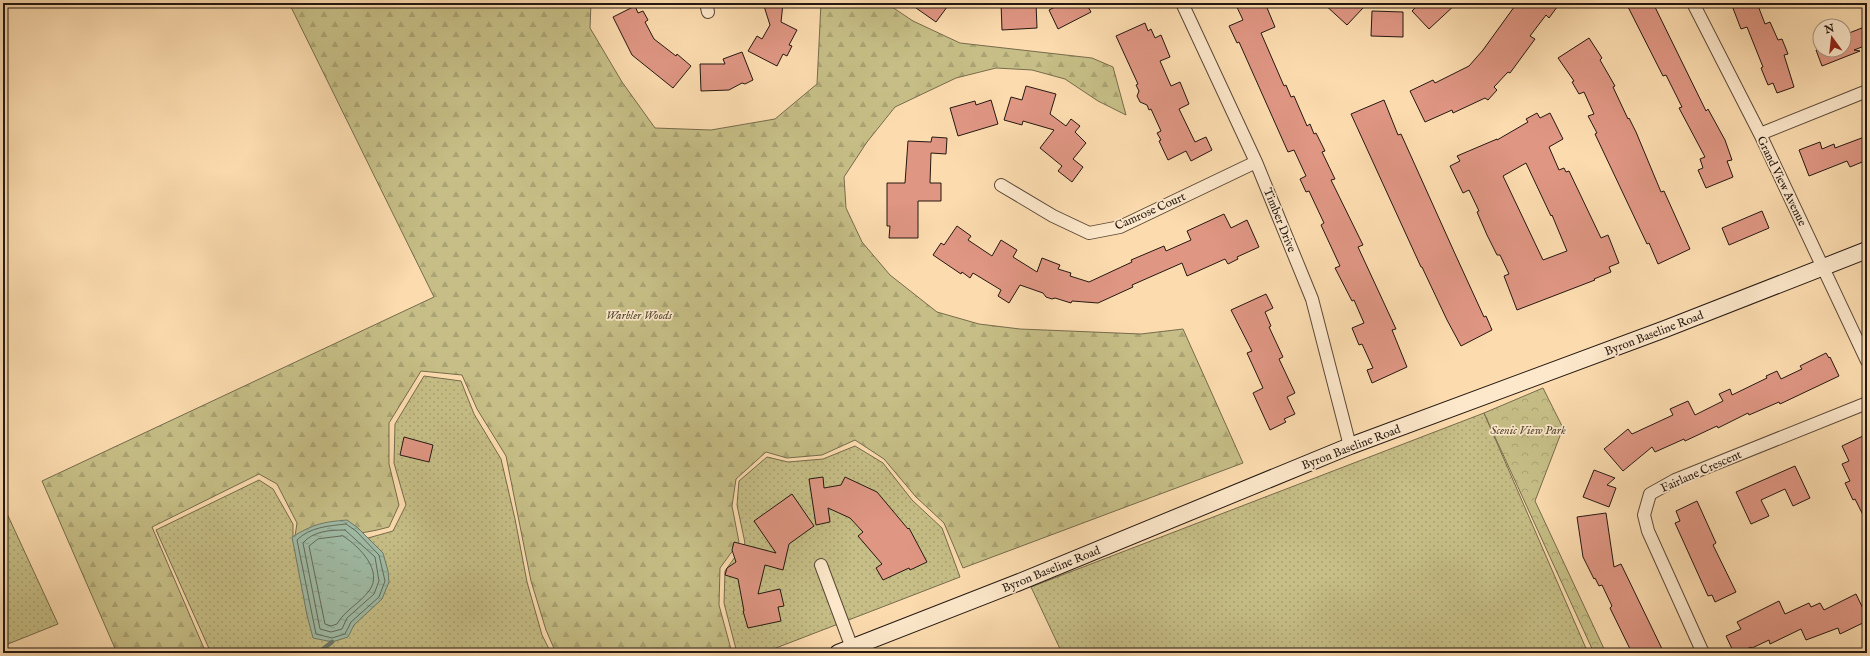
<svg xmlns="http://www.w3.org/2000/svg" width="1870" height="656" font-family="'IM FELL English',serif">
<defs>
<pattern id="grass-dots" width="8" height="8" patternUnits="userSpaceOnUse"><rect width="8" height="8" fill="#c6be86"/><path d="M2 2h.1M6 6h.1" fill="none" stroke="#aaa373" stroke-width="1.8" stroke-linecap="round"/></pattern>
<pattern id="forest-firs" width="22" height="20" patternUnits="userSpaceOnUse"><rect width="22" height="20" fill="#c6be86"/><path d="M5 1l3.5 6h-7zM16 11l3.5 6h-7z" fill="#aaa373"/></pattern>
<pattern id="park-crowns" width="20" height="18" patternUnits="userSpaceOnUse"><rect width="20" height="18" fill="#c6be86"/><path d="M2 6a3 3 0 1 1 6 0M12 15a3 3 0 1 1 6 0" fill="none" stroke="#aaa373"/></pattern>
<pattern id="water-ripples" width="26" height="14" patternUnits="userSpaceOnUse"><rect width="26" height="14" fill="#a0bca6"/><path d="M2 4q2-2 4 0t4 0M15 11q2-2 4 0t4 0" fill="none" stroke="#8aa18e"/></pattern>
</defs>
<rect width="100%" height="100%" fill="#fcdcaf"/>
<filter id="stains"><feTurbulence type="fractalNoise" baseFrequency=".005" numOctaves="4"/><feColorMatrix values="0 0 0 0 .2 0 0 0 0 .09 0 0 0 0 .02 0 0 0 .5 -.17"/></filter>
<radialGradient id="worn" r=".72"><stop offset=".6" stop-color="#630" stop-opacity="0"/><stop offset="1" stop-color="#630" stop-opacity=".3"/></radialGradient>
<path fill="url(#grass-dots)" stroke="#766b4c" d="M424,376L461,381L474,414L501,459L515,519L527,582L542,635L551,653H211L156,530L259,480L273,489L293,524V541L368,538L393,531L406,505L394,463L395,424Z
M1484,413L1588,653H1062L1031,587Z
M855,446L883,463L912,500L942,528L960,577L763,653H737L724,603L725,571L745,543L737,505L739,481L767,457L788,462L823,459Z
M3,505L58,624L3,646Z"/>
<path fill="url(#forest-firs)" stroke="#766b4c" d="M289,3H591L590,28L622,82L655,128L711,130L775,119L817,84L821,3H886L913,21L960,43L1092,58L1113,67L1126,115L1098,101L1065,79L1032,70L996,68L956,78L895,107L867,142L844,177L846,208L862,242L890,275L937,312L979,324L1020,329L1141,334L1183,329L1243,463L963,568L944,523L916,497L884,459L855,440L822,455L787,458L766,452L736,479L732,506L739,542L720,568L719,605L732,653H556L546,630L531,581L506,456L477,409L462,375L421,371L389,423V464L399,505L389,527C358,536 327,536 295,536L297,523L277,484L259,474L152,527L206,653H117L42,481L434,297Z"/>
<path fill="url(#park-crowns)" stroke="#766b4c" d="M1543,388L1563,428L1535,501L1606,653H1594L1484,413Z"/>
<path fill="url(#water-ripples)" stroke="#6f7a6a" d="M347,520L358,528L383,553L388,571L389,582L382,599L354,625L348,637L332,642L313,638L307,615L292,537C314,524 322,522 347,520Z"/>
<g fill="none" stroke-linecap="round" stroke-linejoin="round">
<path stroke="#626a5c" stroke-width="1" d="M346,524L356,531L379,555L385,581L379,597L351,622L345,634L332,638L316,634L297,540C310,527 328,526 346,524Z
M345,530L375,557L379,581L374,594L347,618L342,629L331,632L320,629L303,543C313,531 330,530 345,530Z
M343,536C359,546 384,571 369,591C359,604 345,610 337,624L331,626L325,624L309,546L318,539Z"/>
<path stroke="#6f7a6a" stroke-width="4.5" d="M318,653L332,642"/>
</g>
<path fill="#df9683" stroke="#251811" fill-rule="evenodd" d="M763,3H783L781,22L797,30L789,45L792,46L787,56L783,54L777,66L748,51L757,36L762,39L770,25Z
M909,3H950L936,22Z
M1001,3H1036L1037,28L1002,30Z
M1063,3H1086L1091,12L1058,29L1049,10Z
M1235,3H1265L1275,27L1261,33L1284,86L1286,85L1291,97L1294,96L1307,126L1310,124L1314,134L1316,133L1325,151L1322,152L1335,179L1331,180L1363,245L1358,247L1396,329L1392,330L1407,367L1372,383L1367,370L1373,368L1362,344L1359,345L1352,328L1364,323L1354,300L1352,301L1335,268L1340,266L1321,225L1324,223L1309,191L1306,192L1300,179L1306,176L1294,150L1288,152L1239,42L1237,43L1229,26L1243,20Z
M1323,3H1357L1363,8L1347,25Z
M1420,3H1457L1429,29L1412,11Z
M1517,3H1560L1549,18L1546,15L1530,36L1535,39L1510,73L1508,72L1494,87L1497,90L1488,100L1485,98L1453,113L1452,110L1425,122L1410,91L1433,80L1435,83L1469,66L1483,50Z
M1626,3H1653L1706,111L1708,109L1725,140L1732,160L1727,161L1733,177L1706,188L1698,170L1703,168L1700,159L1705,157L1679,108L1682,107L1666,75L1663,76Z
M1731,3H1757L1765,24L1770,22L1778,40L1782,39L1788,54L1784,55L1794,87L1777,93L1773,83L1768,85L1761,68L1763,67L1747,27L1741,29Z
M635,6L638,13L643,11L648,20L645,22L654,39L676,56L677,54L691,66L673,88L632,55L613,17Z
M1372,11L1403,12V37L1371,36Z
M1145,23L1148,31L1151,29L1155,38L1161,35L1170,57L1160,61L1171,86L1180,82L1189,104L1179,109L1195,142L1206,137L1212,150L1191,161L1186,151L1168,160L1159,141L1161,140L1157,133L1161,131L1151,109L1149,110L1147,105L1140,102L1137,96L1139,91L1136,85L1138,84L1116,36Z
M1867,26V45L1854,50L1860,51L1822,66L1816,50H1844V35Z
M1589,38L1602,58L1600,60L1615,86L1613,87L1628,119L1629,118L1636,132L1661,192L1664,191L1690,249L1658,264L1649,243L1647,244L1595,134L1597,133L1588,116L1594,114L1584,92L1579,94L1572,82L1574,81L1558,58Z
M742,52L753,80L745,84L742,83L729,90L701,91L700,64H725L723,59Z
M1026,86L1056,94L1050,114L1066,126L1071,119L1080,126L1075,132L1086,143L1073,159L1083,167L1072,182L1058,171L1062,166L1040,148L1054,130L1023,121L1022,125L1004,120L1011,97L1022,100Z
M991,100L998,124L958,136L950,108L975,101L976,105Z
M1384,100L1398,135L1401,134L1456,256L1484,317L1486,316L1492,330L1461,346L1447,320L1422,267H1421L1351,114Z
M1537,113L1540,118L1550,113L1563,139L1549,147L1559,170L1564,168L1566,172L1569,171L1601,238L1608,235L1619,263L1609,267L1611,272L1594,279L1595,280L1517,310L1504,276L1509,274L1500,255H1497L1487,235L1477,212L1479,211L1469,190L1463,193L1450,166L1460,161L1457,156L1497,139V140L1528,122L1526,119ZM1526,163L1551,216L1552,215L1567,251L1543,260L1503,176Z
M1867,136V160L1850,167L1847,161L1809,176L1799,150L1820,142L1822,149L1834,144L1835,148Z
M932,137L947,138L946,154L931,153L930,183H941V201H918V238H889L890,226H887V183H905L908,141L931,142Z
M1762,211L1769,228L1729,245L1722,228Z
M1224,214L1231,228L1247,220L1259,247L1237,257L1238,259L1228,264L1225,259L1187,276L1182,263L1132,285L1133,287L1098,303L1072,301L1071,303L1055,298L1052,299L1046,297L1043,293L1020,285L1009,303L998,296L1001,290L973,273L970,278L962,272L961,274L933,255L941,243L944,245L957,226L971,236L968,240L992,256L1001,240L1017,250L1013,257L1037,272L1042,258L1060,265L1058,269L1071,273L1070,276L1089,282L1132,262L1131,260L1164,246L1166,251L1191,240L1187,231Z
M1266,294L1273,308L1265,312L1271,326L1269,327L1283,357L1279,359L1295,393L1287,397L1295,414L1284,419L1286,422L1270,430L1253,393L1263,388L1247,353L1252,351L1231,310Z
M1826,353L1829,358L1830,357L1839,376L1780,404L1779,402L1749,415L1748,413L1718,428L1717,426L1685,441L1684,439L1655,452L1652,447L1623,471L1604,449L1628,429L1632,434L1673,415L1670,409L1688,401L1695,415L1723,401L1719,394L1730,389L1732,395L1767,378L1766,376L1777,371L1781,379L1802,369L1800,366Z
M1863,436L1867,445V523L1855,499L1853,500L1845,483L1850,481L1842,464L1849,461L1842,446Z
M404,437L433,445L429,462L400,455Z
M1795,466L1810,498L1793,506L1785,489L1761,500L1769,516L1751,524L1736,492Z
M1594,470L1615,478L1607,485L1616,488L1609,507L1583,497Z
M823,477L824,488L841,485L845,477L877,492L908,529L909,528L927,562L910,570L909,568L883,580L876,568L882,564L858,536L863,532L850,518L828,508L830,522L816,525L809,479Z
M792,494L814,526L789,544L783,570L765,565L758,594L780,589L784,606L778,607L781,621L748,628L743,611H744L738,579L725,575L727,568L736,562L732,550L734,542L776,553L754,521Z
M1697,501L1716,543L1713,545L1736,592L1715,602L1712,595L1708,596L1675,523L1680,521L1676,511Z
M1606,513L1614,567L1621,564L1664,653H1632L1610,608L1612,606L1602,585L1599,586L1595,578L1594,579L1583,557L1577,517Z
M1856,594L1867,617V621L1840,634L1838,628L1806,640L1801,629L1770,644L1769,640L1752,648L1751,647L1737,653H1734L1726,636L1741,629L1737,622L1779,601L1785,614L1809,603L1811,607L1820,603L1824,610Z"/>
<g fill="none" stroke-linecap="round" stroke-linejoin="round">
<defs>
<path id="street" d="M706,3L708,12
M1182,3L1256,162L1312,299L1350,446
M1693,3L1760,134L1867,361
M1760,134L1867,91
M1001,185L1053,216L1089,233L1120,227L1256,162
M821,565L852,648
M1703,653L1648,531L1644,515L1650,494L1675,480L1867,403"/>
<path id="secondary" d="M838,653L1017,583L1350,446L1665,329L1867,250"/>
</defs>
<use href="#street" stroke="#5b4938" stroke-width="14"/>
<use href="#secondary" stroke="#251811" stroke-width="18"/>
<use href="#street" stroke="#fde8cb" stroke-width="12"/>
<use href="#secondary" stroke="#fde8cb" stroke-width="16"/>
</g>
<g text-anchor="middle" stroke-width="3.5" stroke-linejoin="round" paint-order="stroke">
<g font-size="12" fill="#251811" stroke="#fde8cb">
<text transform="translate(1782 181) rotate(64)" y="4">Grand View Avenue</text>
<text transform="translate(1150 211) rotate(-24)" y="4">Camrose Court</text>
<text transform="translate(1280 220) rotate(68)" y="4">Timber Drive</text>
<text transform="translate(1654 333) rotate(-21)" y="4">Byron Baseline Road</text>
<text transform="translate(1351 447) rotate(-21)" y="4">Byron Baseline Road</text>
<text transform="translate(1701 471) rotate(-24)" y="4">Fairlane Crescent</text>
<text transform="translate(1051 569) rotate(-22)" y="4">Byron Baseline Road</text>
</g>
<g font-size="12" font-style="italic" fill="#554a34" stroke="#fde8cb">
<text x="639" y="319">Warbler Woods</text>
<text x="1528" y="434">Scenic View Park</text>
</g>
</g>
<rect width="1870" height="656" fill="none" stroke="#fcdcaf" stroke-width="16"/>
<rect x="4" y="4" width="1862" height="648" fill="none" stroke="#251811" stroke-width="2"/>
<rect x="8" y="8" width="1854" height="640" fill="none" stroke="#251811"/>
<g transform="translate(1832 38) rotate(345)"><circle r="19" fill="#fde8cb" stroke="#a79581"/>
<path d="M0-3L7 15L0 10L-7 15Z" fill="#8f2418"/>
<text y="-6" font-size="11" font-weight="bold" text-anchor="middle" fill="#251811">N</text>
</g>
<rect width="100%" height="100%" filter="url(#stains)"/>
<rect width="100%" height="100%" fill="url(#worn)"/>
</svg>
